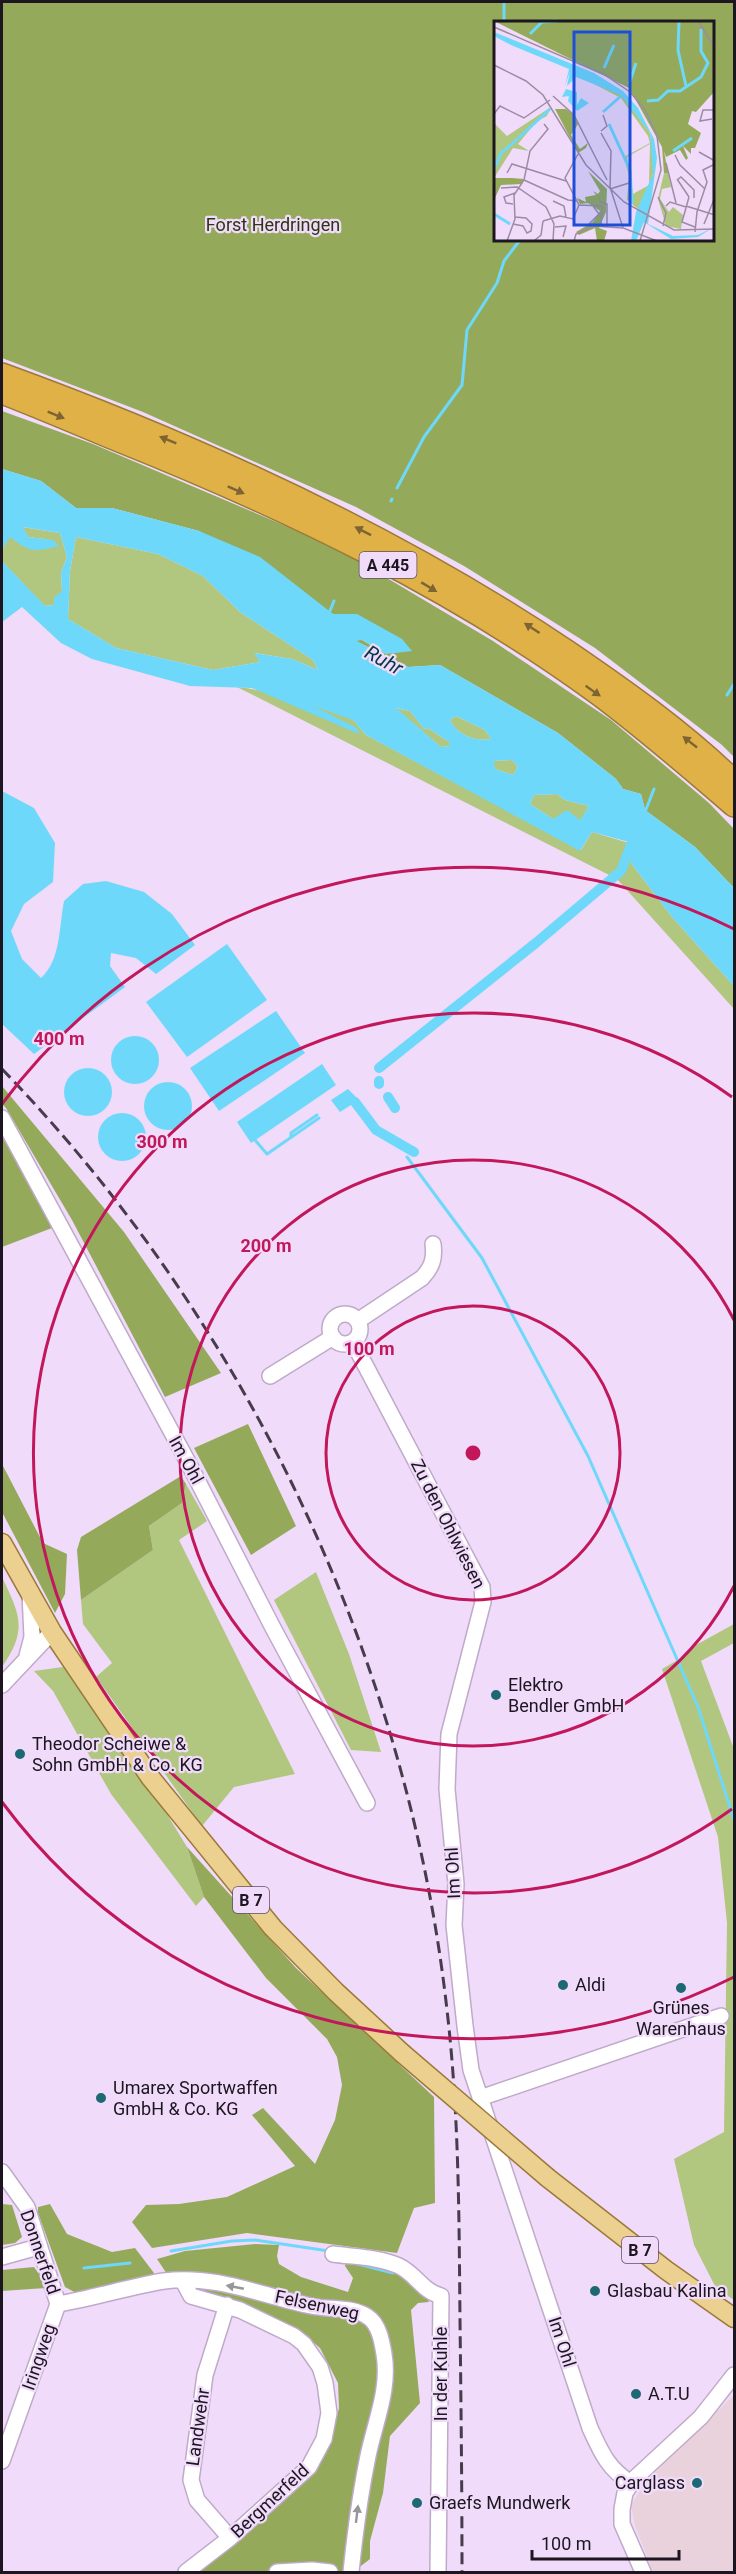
<svg xmlns="http://www.w3.org/2000/svg" width="736" height="2574" font-family="Roboto,sans-serif">
<rect width="100%" height="100%" fill="#f0dbfa"/>
<path fill="#ead2dc" d="M734,2395V2572H653L635,2526L631,2505L646,2481Z"/>
<path fill="#b1c67f" d="M22,527L60,533L67,557L61,573L62,591L54,605L44,606L2,561V550L10,536L53,540L28,537Z
M76,537L158,554L203,576L240,612L313,660L318,670L292,659L255,653L260,662L213,670L116,648L68,619L70,571Z
M237,563L262,569L273,580L262,584Z
M237,687C257,688 339,709 354,721C358,725 362,731 366,735L581,850L592,832L629,843L631,863L672,917L734,986V1009L617,879Z
M395,708L410,711L424,729L428,728L449,742L451,746L441,747Z
M456,716L485,730L491,739C475,742 457,735 450,720Z
M512,760L518,767L513,775L495,769L493,761Z
M557,794L565,800L589,806L580,821L553,819L530,804L534,795Z
M186,1484L207,1521L179,1540L295,1774L234,1787L202,1826L96,1677L112,1663L83,1624L81,1600L153,1550L149,1526L182,1503Z
M316,1572L349,1654L381,1752L351,1750L274,1600Z
M2,1577C20,1615 28,1630 2,1667Z
M734,1624V1643L701,1661L734,1749V2300L716,2288L694,2245L674,2159L724,2132L727,1923L718,1837L662,1669L683,1657L696,1645Z
M63,1667L165,1811L187,1847L204,1897L196,1906L111,1794L53,1691L34,1671Z"/>
<path fill="#94aa5a" fill-rule="evenodd" d="M2,2H734V757L722,745L595,648L464,566L356,507L143,412L2,358ZM714,22V240H496V22Z
M2,411L93,444L333,546L493,641L611,720L709,803L734,829V888L695,847L645,810L641,794L623,789L616,779L558,733L440,665L408,667L354,640H362L386,654L357,614H333L199,531L112,508H76L41,481L2,469Z
M2,1086L124,1232L221,1373L165,1397L72,1220L6,1108L2,1104Z
M2,1133L52,1228L2,1247Z
M248,1424L296,1526L251,1555L194,1448Z
M2,1464L43,1543L67,1554L65,1594L55,1613L2,1512Z
M181,1476L186,1484L182,1503L149,1526L153,1550L81,1600L77,1550L81,1537Z
M187,1847L296,1968L434,2097L435,2203L414,2208L397,2253L247,2233L152,2248L132,2222L146,2205L179,2204L227,2197L295,2166L252,2115L263,2108L315,2164L335,2120L342,2085L337,2057L327,2039L266,1978L204,1897Z
M2,2204L12,2205L22,2237L15,2243L2,2245Z
M50,2204L67,2234L112,2252L135,2248L154,2273L150,2280L78,2294L65,2287L38,2213V2207Z
M255,2244L279,2245L277,2256L279,2264L301,2277L348,2292L353,2278L345,2266L346,2261L397,2268L422,2290L429,2302L418,2303L411,2310L420,2403L390,2436L383,2493L370,2541V2559L353,2572H192L302,2482L321,2461L333,2434L339,2408L338,2383L320,2348L306,2336L167,2274L157,2259L185,2251Z
M34,2267L44,2281L46,2288L2,2291V2270Z"/>
<path fill="#6ed8fa" fill-rule="evenodd" d="M2,469L41,481L76,508H112L199,531L260,557L333,614H357L402,639L412,651L386,654L362,640L356,641L408,667L440,665L558,733L616,779L623,789L641,794L645,810L695,847L734,888V986L672,917L631,863L629,842L592,832L580,851L366,735L353,720L313,706L357,728L359,734L252,688L190,686L92,659L61,643L22,607L2,622V561L45,606L54,605V598L62,591L61,573L67,557L60,533L23,527L28,537L53,540L59,546C33,552 31,553 10,537L2,550ZM76,537L158,554L203,576L240,612L313,660L318,670L292,659L254,653L260,662L213,670L116,648L68,619L70,571ZM239,565L262,569L273,580L262,583ZM396,708L410,711L424,729L428,728L449,742L450,746L441,747ZM456,716L485,730L491,739C475,742 457,735 450,720ZM512,760L518,767L513,775L495,769L494,761ZM557,794L565,800L589,806L580,820L567,810L553,819L530,804L534,795Z
M2,791L34,808L55,843L53,882L24,904L11,931L22,959L41,978C61,960 59,927 64,901L83,884L106,881L144,892L172,914L195,945L156,974L136,958L111,953L110,966L125,987L34,1054L2,1024Z
M227,944L267,1000L187,1057L146,1002Z
M276,1011L305,1053L219,1111L190,1068Z
M111 1060a24 24 0 1 1 48 0a24 24 0 1 1-48 0Z
M322,1064L336,1085L251,1143L237,1122Z
M64 1092a24 24 0 1 1 48 0a24 24 0 1 1-48 0Z
M144 1106a24 24 0 1 1 48 0a24 24 0 1 1-48 0Z
M348,1089L359,1100L340,1112L331,1100Z
M98 1137a24 24 0 1 1 48 0a24 24 0 1 1-48 0Z"/>
<g fill="none" stroke-linecap="round" stroke-linejoin="round">
<path stroke="#6ed8fa" stroke-width="3" d="M504,22V2
M397,488L424,437L462,385L467,330L497,283L504,261L520,240
M391,501L392,499
M329,613L334,601
M727,695L734,684
M645,812L654,789
M291,1137V1133L317,1115
M255,1140L267,1154L319,1118
M407,1157L482,1258L588,1456L698,1707L734,1820
M171,2251L232,2241L255,2240L329,2251
M358,2264L393,2273
M84,2268L130,2263"/>
<path stroke="#6ed8fa" stroke-width="10" d="M379,1068L537,942L621,871L632,842
M379,1081V1084
M388,1097L395,1108
M355,1102L376,1130L414,1152"/>
<path stroke="#6ed8fa" stroke-width="18" d="M227,557L260,571L289,596"/>
<defs>
<path id="minor" d="M2,1118L190,1466L272,1626L367,1803
M330 1329a15 15 0 1 1 30 0a15 15 0 1 1-30 0Z
M359,1320L422,1278C432,1267 435,1259 433,1244
M353,1342L482,1587L483,1602L449,1734L447,1789L456,1884L454,1925L465,2026L471,2070L590,2428C601,2452 608,2469 631,2483
M270,1376L333,1337
M27,1656L32,1637L30,1594
M2,1685L52,1632
M480,2098L721,2016
M2,2172L27,2207L58,2304
M333,2254C355,2257 379,2257 399,2266C416,2274 422,2291 441,2296L438,2572
M2,2257L38,2247
M183,2281L191,2296L240,2310L294,2336L304,2344L320,2367L325,2383L329,2413L324,2439L309,2467L230,2538L186,2572
M58,2304C94,2298 128,2287 164,2281C214,2274 263,2296 311,2306C330,2310 352,2306 368,2317C379,2324 382,2342 384,2354C390,2389 375,2422 368,2456C360,2495 355,2533 351,2572
M227,2305L205,2375L191,2480L197,2500L230,2538
M2,2461L58,2304
M277,2572L312,2570L330,2572
M643,2572L622,2524V2509L625,2493L634,2479L701,2417L734,2375"/>
<path id="major" d="M2,1543L52,1632L150,1777L273,1928L336,1992L402,2053
M548,2178L666,2270L734,2318"/>
<path id="highway" d="M2,374C200,446 395,535 570,653C627,692 685,733 734,781
M2,393C41,408 80,425 119,441C286,508 452,587 598,694C645,729 690,768 734,806"/>
</defs>
<use href="#minor" stroke="#bfaac9" stroke-width="18"/>
<use href="#major" stroke="#9b7a39" stroke-width="21"/>
<use href="#highway" stroke="#9b7a39" stroke-width="24"/>
<use href="#minor" stroke="#fff" stroke-width="15"/>
<use href="#major" stroke="#ecd090" stroke-width="18"/>
<use href="#highway" stroke="#dfb146" stroke-width="21"/>
<path stroke="#473c4b" stroke-width="3" stroke-dasharray="12 6" stroke-linecap="butt" d="M2,1069C246,1321 408,1661 447,2010C459,2113 459,2216 460,2320C461,2404 462,2488 462,2572"/>
<defs>
<path id="major-bridge" d="M402,2053L548,2178"/>
</defs>
<use href="#major-bridge" stroke="#9b7a39" stroke-width="21" stroke-linecap="butt"/>
<use href="#major-bridge" stroke="#ecd090" stroke-width="18"/>
</g>
<defs><path id="oneway-solid" d="M-6-.8H1V-3.2L6.5 0L1 3.2V.8H-6Z" transform="scale(1.5)"/></defs>
<g fill="#7e6333">
<use href="#oneway-solid" transform="translate(56 415) rotate(22)"/>
<use href="#oneway-solid" transform="translate(168 440) rotate(-158)"/>
<use href="#oneway-solid" transform="translate(236 490) rotate(24)"/>
<use href="#oneway-solid" transform="translate(363 531) rotate(-153)"/>
<use href="#oneway-solid" transform="translate(429 587) rotate(31)"/>
<use href="#oneway-solid" transform="translate(532 628) rotate(-147)"/>
<use href="#oneway-solid" transform="translate(593 691) rotate(35)"/>
<use href="#oneway-solid" transform="translate(690 742) rotate(-142)"/>
</g>
<g fill="#99969b">
<use href="#oneway-solid" transform="translate(235 2287) rotate(-169)"/>
<use href="#oneway-solid" transform="translate(357 2514) rotate(-83)"/>
</g>
<g fill="none" stroke="#c2185b" stroke-width="3">
<circle cx="473" cy="1453" r="147"/>
<path d="M734 1586A293 293 0 1 1 734 1320"/>
<path d="M732 1809A440 440 0 1 1 732 1097"/>
<path d="M734 1977A586 586 0 0 1 2 1802M2 1104A586 586 0 0 1 734 929"/>
</g>
<g fill="#1e6873" stroke="#f0dbfa" stroke-width="2">
<circle cx="496" cy="1695" r="6"/>
<circle cx="20" cy="1754" r="6"/>
<circle cx="563" cy="1985" r="6"/>
<circle cx="681" cy="1988" r="6"/>
<circle cx="101" cy="2098" r="6"/>
<circle cx="595" cy="2291" r="6"/>
<circle cx="636" cy="2394" r="6"/>
<circle cx="697" cy="2483" r="6"/>
<circle cx="417" cy="2503" r="6"/>
</g>
<g text-anchor="middle" stroke-width="4.5" stroke-linejoin="round" paint-order="stroke">
<g fill="#f0dbfa" stroke="#5c5061" stroke-width="1.5">
<rect x="359.5" y="552" width="57" height="26" rx="4.5"/>
<rect x="233" y="1887" width="36" height="26" rx="4.5"/>
<rect x="622" y="2237" width="36" height="26" rx="4.5"/>
</g>
<g font-size="16" font-weight="bold" fill="#1d1520">
<text x="388" y="571">A 445</text>
<text x="251" y="1906">B 7</text>
<text x="640" y="2256">B 7</text>
</g>
<g font-size="18" fill="#2d3613" stroke="#f0dbfa">
<text x="273" y="231">Forst Herdringen</text>
</g>
<g font-size="18" fill="#1d1520" stroke="#f0dbfa">
<text transform="translate(186 1460) rotate(61)" y="6">Im Ohl</text>
<text transform="translate(448 1524) rotate(63)" y="6">Zu den Ohlwiesen</text>
<text transform="translate(453 1873) rotate(-93)" y="6">Im Ohl</text>
<text transform="translate(40 2252) rotate(71)" y="6">Donnerfeld</text>
<text transform="translate(317 2305) rotate(12)" y="6">Felsenweg</text>
<text transform="translate(562 2342) rotate(72)" y="6">Im Ohl</text>
<text transform="translate(39 2357) rotate(-71)" y="6">Iringweg</text>
<text transform="translate(441 2374) rotate(-90)" y="6">In der Kuhle</text>
<text transform="translate(198 2427) rotate(-82)" y="6">Landwehr</text>
<text transform="translate(270 2501) rotate(-43)" y="6">Bergmerfeld</text>
</g>
<g font-size="18" fill="#1d1520" stroke="#f0dbfa" text-anchor="start">
<text x="508" y="1691">Elektro<tspan x="508" dy="21">Bendler GmbH</tspan></text>
<text x="32" y="1750">Theodor Scheiwe &amp;<tspan x="32" dy="21">Sohn GmbH &amp; Co. KG</tspan></text>
<text x="575" y="1991">Aldi</text>
<text x="681" y="2014" text-anchor="middle">Grünes<tspan x="681" dy="21">Warenhaus</tspan></text>
<text x="113" y="2094">Umarex Sportwaffen<tspan x="113" dy="21">GmbH &amp; Co. KG</tspan></text>
<text x="607" y="2297">Glasbau Kalina</text>
<text x="648" y="2400">A.T.U</text>
<text x="685" y="2489" text-anchor="end">Carglass</text>
<text x="429" y="2509">Graefs Mundwerk</text>
</g>
<g font-size="20" font-style="italic" fill="#073a48" stroke="#f0dbfa">
<text transform="translate(384 660) rotate(29)" y="7">Ruhr</text>
</g>
</g>
<g transform="translate(494 21)">
<rect width="220" height="220" fill="#f0dbfa"/>
<path d="M98,62L128,74L156,112L160,149L148,191L133,179L135,155L130,136L156,122L154,115L127,77ZM156,123L155,164L139,173L133,136ZM57,86L53,95L43,100L24,123L35,130L19,127L0,157V102L13,115ZM170,152H174L177,166L168,168L166,178L175,191L179,186L189,194L187,208L172,205L164,178Z" fill="#b1c67f" fill-rule="evenodd"/>
<path d="M0,0H220V71L202,91L198,90L194,103L207,112L201,127H197V133L189,125L194,137L192,139L186,129L172,136L170,130L174,152H170L168,126L135,67ZM61,88H72L80,94L84,103L77,114L86,128L94,122L92,127L84,132ZM94,150L113,168L112,191L105,207L113,210L110,220H103L101,207L85,214L82,211L99,201L106,190L94,182L86,183L83,177L92,181L91,176L102,174L99,170L104,173L106,170ZM1,157H18L30,158L27,163L7,164L0,179Z" fill="#94aa5a"/>
<path d="M0,11L100,52L129,70L144,87L160,118L163,137L154,203L179,215L204,214L220,206L204,216L177,218L150,201L142,220H137L142,191L159,153L156,112L127,74L82,56L73,65L76,50L71,65L75,48L17,24L0,15ZM72,68L83,71V84L87,77L95,82L83,90L74,80L75,75L68,76Z" fill="#6ed8fa"/>
<path fill="none" stroke="#6ed8fa" stroke-width="3" d="M185,1L184,29L192,65M36,13L48,1L63,0M110,47L120,24M135,63L142,42M153,80L164,79L174,70H186L207,56L214,42L207,30V8M109,91L128,74M115,103L136,149L138,183M18,123L56,88M179,130L198,117M0,148L7,132L18,123M0,193L16,203"/>
<path fill="none" stroke="#9c8ca3" stroke-width="1.5" d="M204,0L221,27M0,6L111,54L136,71L151,89L163,115L167,149L146,220M0,44L32,60L49,74L92,144L130,181L180,209L221,208M59,75L80,94L113,159M0,93L6,85L30,97L56,79M218,98L206,100L209,89H219M107,110L113,105L109,94M107,112L117,130L116,166L129,207L163,220M205,131L221,140M84,133L71,157L85,184M181,134L186,144L211,168M172,142L182,182M13,152L18,143L72,160M183,158L195,176M30,159L74,179L83,180M183,159L187,156L200,169V177M7,167L23,166L52,186L60,203L59,220M116,168L135,162M164,176L172,192L169,205M195,176L188,201L201,206M59,180L70,185L72,196M105,180L113,183V206M19,183L12,182L10,176L21,172M85,184L108,185L107,205M172,185L176,181L192,186M192,185L221,194M49,200L66,195L79,198L85,184M19,203L29,205L33,212L37,210L38,203L32,197L21,196M210,203L221,176M94,204L105,193L99,185M61,206L72,205L69,216M201,211L203,191L213,161L209,149L221,143M41,219L47,214L49,200M13,220L21,198L20,174L30,159L36,130L54,108L50,103M80,220L82,213L99,205L129,207"/>
<path fill="#1d4ed8" fill-opacity="0.15" stroke="#1d4ed8" stroke-width="3" d="M80,11H136V204H80Z"/>
<rect width="220" height="220" fill="none" stroke="#1d1520" stroke-width="3"/>
</g>
<circle cx="473" cy="1453" r="9" fill="#c2185b" stroke="#f0dbfa" stroke-width="3"/>
<g font-size="18" text-anchor="middle" font-weight="bold" fill="#c2185b" stroke="#f0dbfa" stroke-width="4.5" stroke-linejoin="round" paint-order="stroke">
<text x="59" y="1045">400 m</text>
<text x="162" y="1148">300 m</text>
<text x="266" y="1252">200 m</text>
<text x="369" y="1355">100 m</text>
</g>
<rect width="736" height="2574" fill="none" stroke="#1d1520" stroke-width="6"/>
<path d="M532 2550v9h147v-9" fill="none" stroke="#1d1520" stroke-width="3"/>
<text x="541" y="2550" font-size="18" fill="#1d1520" stroke="#f0dbfa" stroke-width="4.5" paint-order="stroke">100 m</text>
</svg>
